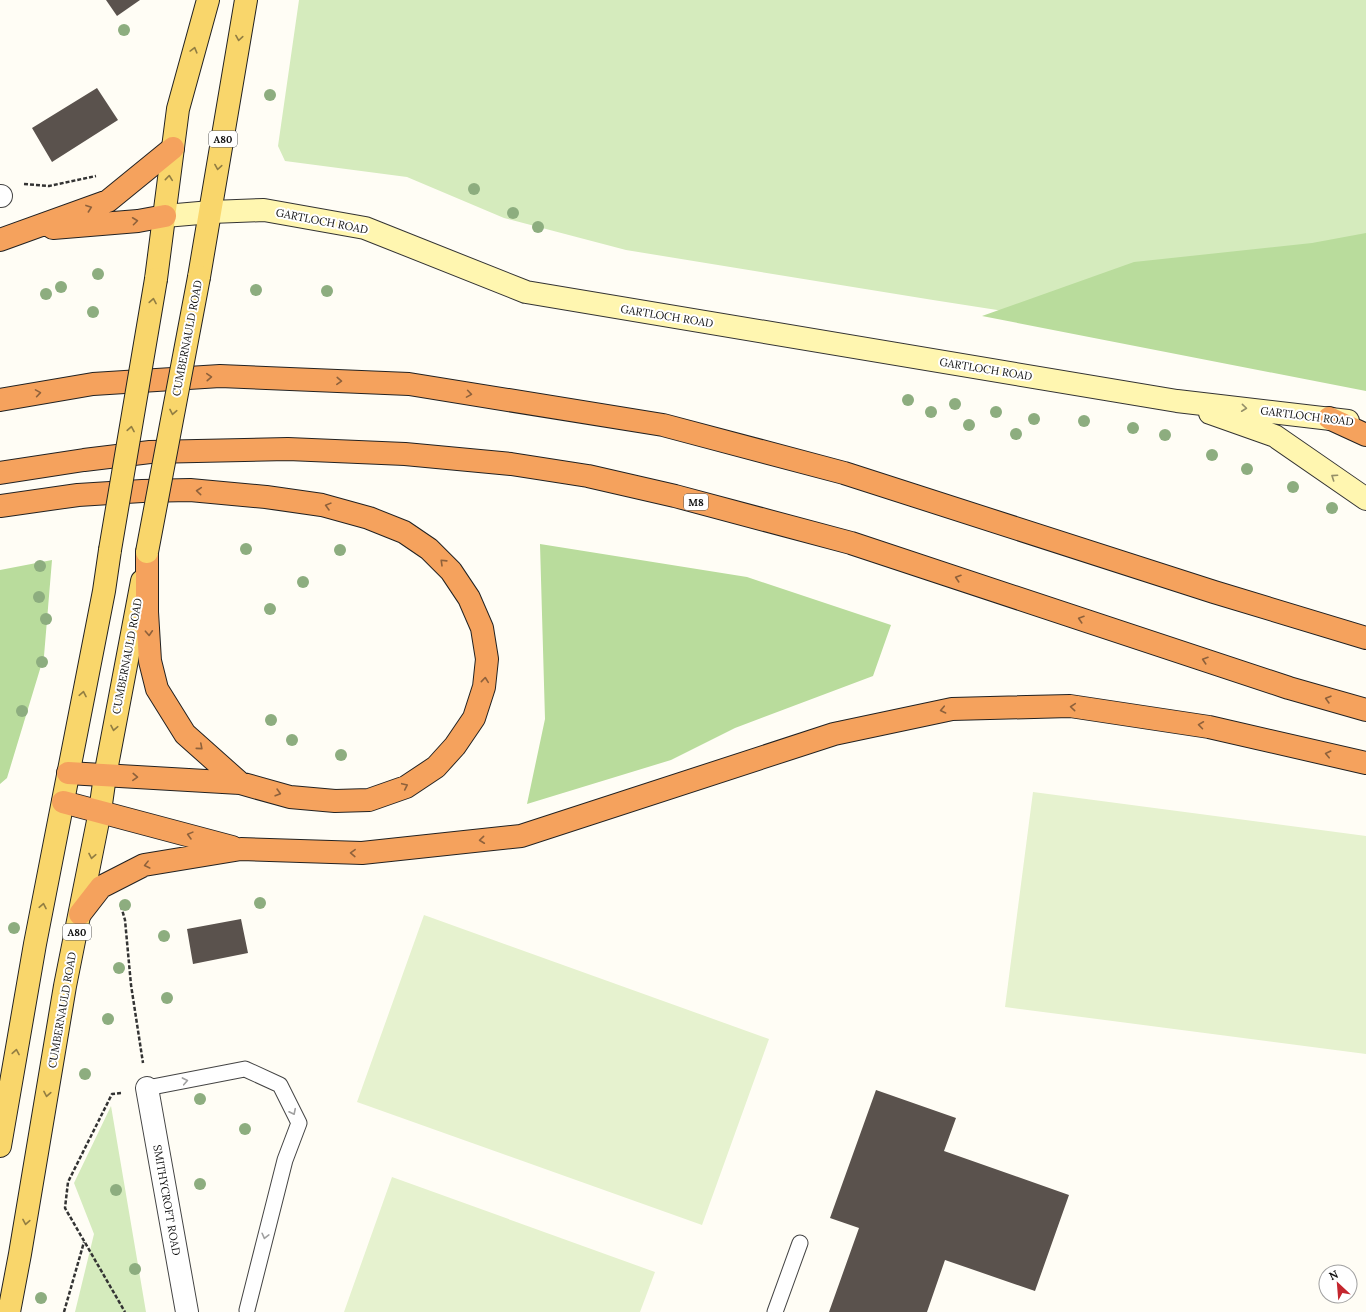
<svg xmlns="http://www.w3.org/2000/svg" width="1366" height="1312" font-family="Lora,serif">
<rect width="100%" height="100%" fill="#fffdf5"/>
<path fill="#d5ebbd" d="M299,0H1366V368L933,300L626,250L504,218L407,177L285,161L278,146Z
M111,1106L146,1312H75L94,1234L74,1183Z"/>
<path fill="#b9dc9c" d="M1366,233V391L982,316L1134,262L1312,243Z
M540,544L747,577L891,625L873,676L735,728L671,760L527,804L545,719Z
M52,560L44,656L7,778L0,784V570Z"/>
<path fill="#e6f2cf" d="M1033,792L1366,836V1054L1005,1007Z
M424,915L769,1039L702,1225L357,1102Z
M392,1177L655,1272L640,1312H344Z"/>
<path fill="#5a524d" d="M106,0H140L117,16Z
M97,88L118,120L52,162L32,128Z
M241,919L248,953L193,964L187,929Z
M876,1090L956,1118L944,1151L1069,1195L1035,1291L945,1260L927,1312H829L859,1228L830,1218Z"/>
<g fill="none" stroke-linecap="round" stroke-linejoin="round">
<defs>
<path id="service" d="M147,1088L245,1069L280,1085L299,1123L285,1160L247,1310
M775,1312L800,1243"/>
<path id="minor" d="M0,196H1
M147,1088L187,1312"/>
<path id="secondary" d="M165,216L211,212L264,210L365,228L526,292L1177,401L1348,421
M1210,413L1275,436L1366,499"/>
<path id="primary" d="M199,277L246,0
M156,279L178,109L208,0
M0,1146L35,944L104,591L110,550
M9,1312L20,1254L65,986L100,811L105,776L142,581"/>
<path id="motorway" d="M53,228L138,221L165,216
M0,240L108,201L173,148
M0,400L93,384L220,376L409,384L663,425L844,473L1214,592L1366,638
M1329,418L1366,435
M0,473L84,460L150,452L288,449L405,454L511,464L588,476L675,496L851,543L1289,688L1366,710
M0,506L78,495L142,491L190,490L266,497L322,505L369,518L404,532L429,549L451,571L469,598L482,628L487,659L484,687L474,718L455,746L436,767L406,787L369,800L335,801L290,797L240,783L68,773
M147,552V612L150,661L157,689L185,734L240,783
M63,802L232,847
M80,914L101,887L144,865L241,849L362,853L521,836L834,734L952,709L1070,706L1209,727L1366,763"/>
</defs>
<use href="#service" stroke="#444" stroke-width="17"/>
<use href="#minor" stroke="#444" stroke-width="24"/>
<use href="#secondary" stroke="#333" stroke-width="24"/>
<use href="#primary" stroke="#222" stroke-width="24"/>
<use href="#motorway" stroke="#222" stroke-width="24"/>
<path stroke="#333" stroke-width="2.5" stroke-dasharray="4 2" stroke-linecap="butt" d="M24,184L49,186L96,176
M121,906L125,920L131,985L143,1063
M121,1093L112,1094L68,1182L65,1208L125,1312
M64,1312L84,1242"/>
<use href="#service" stroke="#fff" stroke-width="15"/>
<use href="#minor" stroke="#fff" stroke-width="22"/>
<use href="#secondary" stroke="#fff6b0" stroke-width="22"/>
<use href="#primary" stroke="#f9d66b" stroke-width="22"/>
<use href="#motorway" stroke="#f5a25d" stroke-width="22"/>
<defs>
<path id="primary-bridge" d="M110,550L156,279
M147,552L199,277"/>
</defs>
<use href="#primary-bridge" stroke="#222" stroke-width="24" stroke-linecap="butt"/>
<use href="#primary-bridge" stroke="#f9d66b" stroke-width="22"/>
</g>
<g fill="#8dad7f">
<circle cx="124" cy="30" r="6"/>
<circle cx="270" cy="95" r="6"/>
<circle cx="474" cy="189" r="6"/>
<circle cx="513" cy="213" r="6"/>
<circle cx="538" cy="227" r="6"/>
<circle cx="98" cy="274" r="6"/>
<circle cx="61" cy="287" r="6"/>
<circle cx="256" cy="290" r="6"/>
<circle cx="327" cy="291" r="6"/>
<circle cx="46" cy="294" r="6"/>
<circle cx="93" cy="312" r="6"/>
<circle cx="908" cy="400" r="6"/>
<circle cx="955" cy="404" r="6"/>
<circle cx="931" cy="412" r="6"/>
<circle cx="996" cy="412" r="6"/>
<circle cx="1034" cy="419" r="6"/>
<circle cx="1084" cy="421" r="6"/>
<circle cx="969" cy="425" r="6"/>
<circle cx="1133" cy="428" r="6"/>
<circle cx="1016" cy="434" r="6"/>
<circle cx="1165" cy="435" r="6"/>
<circle cx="1212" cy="455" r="6"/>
<circle cx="1247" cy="469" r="6"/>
<circle cx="1293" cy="487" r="6"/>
<circle cx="1332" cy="508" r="6"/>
<circle cx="246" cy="549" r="6"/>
<circle cx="340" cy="550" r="6"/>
<circle cx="40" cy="566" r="6"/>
<circle cx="303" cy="582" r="6"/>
<circle cx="39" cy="597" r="6"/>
<circle cx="270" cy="609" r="6"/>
<circle cx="46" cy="619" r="6"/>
<circle cx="42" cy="662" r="6"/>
<circle cx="22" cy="711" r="6"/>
<circle cx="271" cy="720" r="6"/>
<circle cx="292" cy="740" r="6"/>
<circle cx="341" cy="755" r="6"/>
<circle cx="260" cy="903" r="6"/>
<circle cx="125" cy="905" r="6"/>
<circle cx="14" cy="928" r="6"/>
<circle cx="164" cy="936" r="6"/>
<circle cx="119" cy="968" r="6"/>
<circle cx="167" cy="998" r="6"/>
<circle cx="108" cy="1019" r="6"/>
<circle cx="85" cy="1074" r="6"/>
<circle cx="200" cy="1099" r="6"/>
<circle cx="245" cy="1129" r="6"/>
<circle cx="200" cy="1184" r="6"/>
<circle cx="116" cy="1190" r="6"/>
<circle cx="135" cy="1269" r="6"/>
<circle cx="41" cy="1298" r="6"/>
</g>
<defs><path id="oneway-chevron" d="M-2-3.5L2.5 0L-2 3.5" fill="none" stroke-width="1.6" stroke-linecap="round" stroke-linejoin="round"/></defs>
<g stroke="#917d42">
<use href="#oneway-chevron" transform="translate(239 38) rotate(99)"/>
<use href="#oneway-chevron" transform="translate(194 50) rotate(-75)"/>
<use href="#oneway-chevron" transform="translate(218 167) rotate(99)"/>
<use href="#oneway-chevron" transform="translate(169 178) rotate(-84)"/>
<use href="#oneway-chevron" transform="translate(153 301) rotate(-80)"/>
<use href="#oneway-chevron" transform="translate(173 412) rotate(101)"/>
<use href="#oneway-chevron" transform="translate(131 429) rotate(-80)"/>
<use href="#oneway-chevron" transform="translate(83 694) rotate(-79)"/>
<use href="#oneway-chevron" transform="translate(114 728) rotate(101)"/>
<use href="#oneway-chevron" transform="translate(92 856) rotate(101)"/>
<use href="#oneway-chevron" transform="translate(43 906) rotate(-79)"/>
<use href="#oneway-chevron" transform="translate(16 1052) rotate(-80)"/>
<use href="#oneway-chevron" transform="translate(47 1094) rotate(100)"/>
<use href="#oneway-chevron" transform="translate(26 1222) rotate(100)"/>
</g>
<g stroke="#8e613b">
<use href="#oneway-chevron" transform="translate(89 208) rotate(-20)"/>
<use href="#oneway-chevron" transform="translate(135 221) rotate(-7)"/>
<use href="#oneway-chevron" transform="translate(209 377) rotate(-4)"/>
<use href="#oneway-chevron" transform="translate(339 381) rotate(3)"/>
<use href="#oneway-chevron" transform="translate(38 393) rotate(-9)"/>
<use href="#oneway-chevron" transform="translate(469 394) rotate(9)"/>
<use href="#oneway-chevron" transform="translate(199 491) rotate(-175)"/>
<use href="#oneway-chevron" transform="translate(328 506) rotate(-165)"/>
<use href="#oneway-chevron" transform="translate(443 562) rotate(-136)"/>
<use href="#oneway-chevron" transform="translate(958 578) rotate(-162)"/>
<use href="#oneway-chevron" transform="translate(1081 619) rotate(-162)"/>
<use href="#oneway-chevron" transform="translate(149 633) rotate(87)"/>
<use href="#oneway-chevron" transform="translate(1205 660) rotate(-162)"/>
<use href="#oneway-chevron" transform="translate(485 680) rotate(-84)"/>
<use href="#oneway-chevron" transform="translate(1328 699) rotate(-164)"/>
<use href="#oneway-chevron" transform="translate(1073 707) rotate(-175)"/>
<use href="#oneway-chevron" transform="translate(943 710) rotate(168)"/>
<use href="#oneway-chevron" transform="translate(1201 725) rotate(-172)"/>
<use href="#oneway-chevron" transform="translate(200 747) rotate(41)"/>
<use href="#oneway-chevron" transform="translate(1328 754) rotate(-167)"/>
<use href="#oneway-chevron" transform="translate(135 777) rotate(3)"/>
<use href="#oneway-chevron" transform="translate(405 786) rotate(-25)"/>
<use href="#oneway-chevron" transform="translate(278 793) rotate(16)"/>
<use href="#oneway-chevron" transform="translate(190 835) rotate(-165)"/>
<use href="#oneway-chevron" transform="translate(482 840) rotate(174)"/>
<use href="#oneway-chevron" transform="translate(353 853) rotate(-178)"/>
<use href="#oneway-chevron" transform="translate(147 865) rotate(166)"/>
</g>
<g stroke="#948f68">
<use href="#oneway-chevron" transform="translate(1244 408) rotate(6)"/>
<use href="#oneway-chevron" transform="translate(1334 477) rotate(-146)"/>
</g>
<g stroke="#a0a0a0">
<use href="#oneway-chevron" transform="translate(185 1081) rotate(-11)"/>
<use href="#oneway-chevron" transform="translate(293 1112) rotate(64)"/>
<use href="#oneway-chevron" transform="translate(265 1236) rotate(104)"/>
</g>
<g text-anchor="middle" stroke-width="4" stroke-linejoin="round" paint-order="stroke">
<g fill="#fff" stroke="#585858" stroke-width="1">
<rect x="209" y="131" width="28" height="16" rx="3"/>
<rect x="684" y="494" width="24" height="16" rx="3"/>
<rect x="63" y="924" width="28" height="16" rx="3"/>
</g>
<g font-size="10" font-weight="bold" fill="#111">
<text x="223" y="143">A80</text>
<text x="696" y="506">M8</text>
<text x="77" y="936">A80</text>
</g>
<g font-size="11" fill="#111" stroke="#fff">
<text transform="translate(322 221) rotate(11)" y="4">GARTLOCH ROAD</text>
<text transform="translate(667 316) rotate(9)" y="4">GARTLOCH ROAD</text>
<text transform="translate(187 338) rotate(-79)" y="4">CUMBERNAULD ROAD</text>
<text transform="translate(986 369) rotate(9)" y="4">GARTLOCH ROAD</text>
<text transform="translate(1307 416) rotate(7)" y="4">GARTLOCH ROAD</text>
<text transform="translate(127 656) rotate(-79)" y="4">CUMBERNAULD ROAD</text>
<text transform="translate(62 1010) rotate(-80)" y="4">CUMBERNAULD ROAD</text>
<text transform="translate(167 1200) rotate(80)" y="4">SMITHYCROFT ROAD</text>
</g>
</g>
<g transform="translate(1338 1284) rotate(334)"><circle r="19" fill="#ffffff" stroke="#a0a0a0"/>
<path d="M0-3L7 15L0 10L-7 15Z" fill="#c4262e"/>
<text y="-6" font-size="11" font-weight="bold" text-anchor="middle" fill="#111111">N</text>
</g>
</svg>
